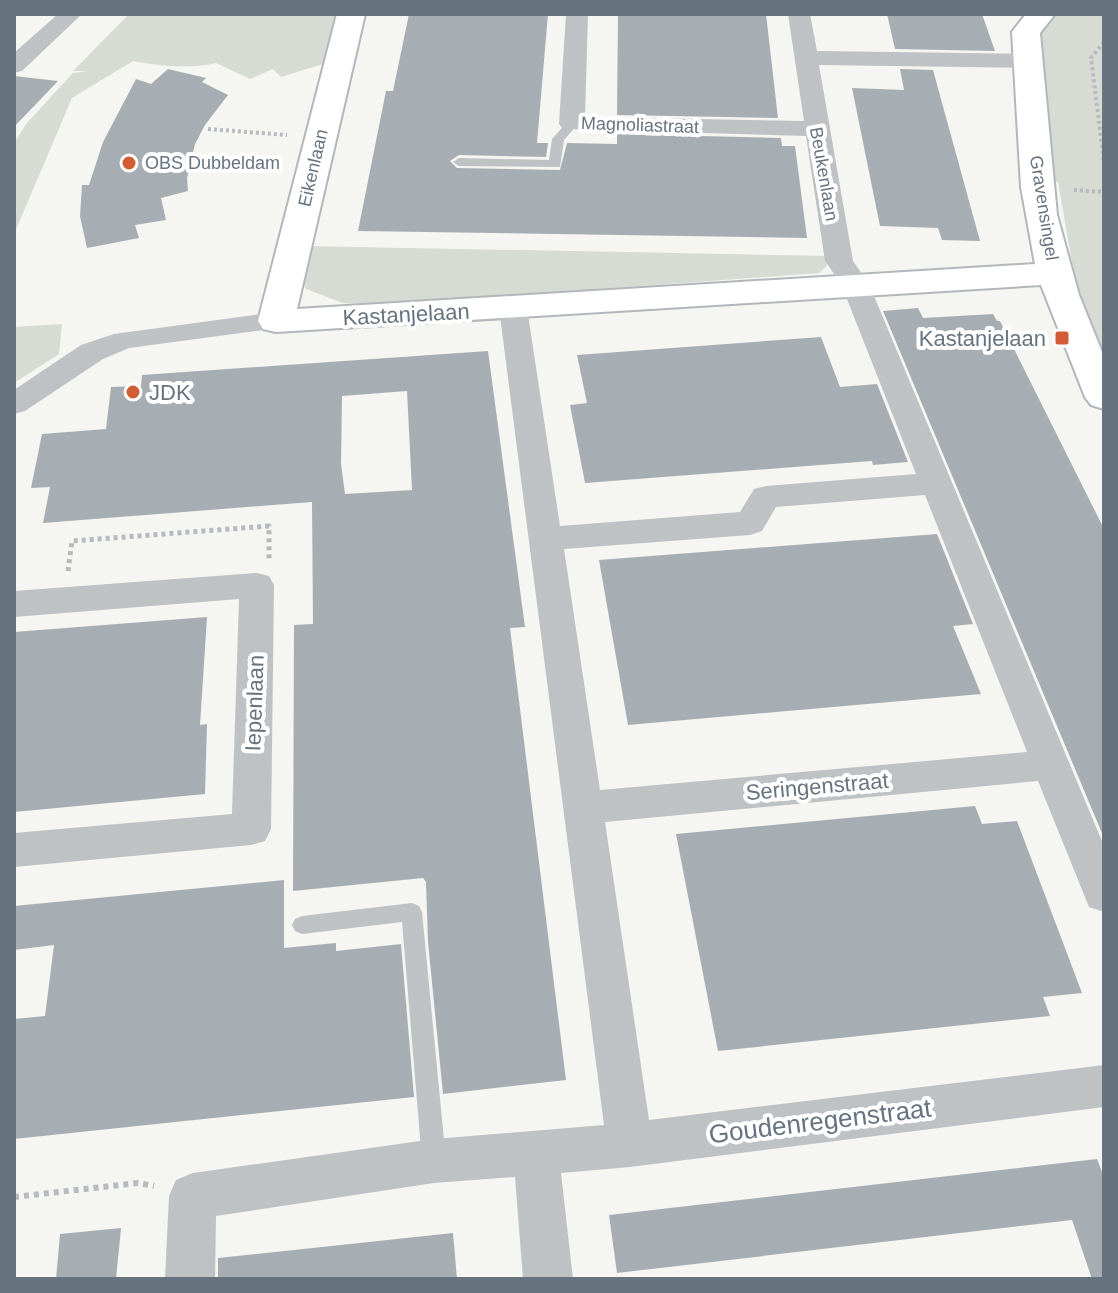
<svg xmlns="http://www.w3.org/2000/svg" width="1118" height="1293" font-family="Arial,sans-serif">
<rect width="100%" height="100%" fill="#f5f5f1"/>
<path fill="#d6dbd3" d="M129,14H338L323,64L281,77L273,69L250,79L216,63C193,69 156,66 133,61L72,98L14,234V143L27,123L73,73L89,71H73Z
M1056,14H1104V353L1080,308L1058,182L1051,181L1032,34Z
M305,246L829,256L826,267L819,273L393,304L343,303L306,289L302,280Z
M62,324L59,354L14,383V327Z"/>
<path fill="#a7aeb3" fill-rule="evenodd" d="M409,14H548L537,143H548L546,157L459,155L450,161L457,168L560,170L567,143L617,144V134L781,138L782,146H795L807,238L358,231L386,91H393Z
M618,14H766L778,118L617,115Z
M887,14H982L995,51L895,49Z
M168,69L206,78L202,82L228,95L205,125L195,144L187,178L188,191L161,198L166,220L135,225L139,238L87,248L80,216L82,185H89L103,142L136,79L151,84Z
M900,69L933,70L980,241L942,240L938,228L880,226L852,88L904,90Z
M14,76L58,81L14,127Z
M918,308L923,318L993,314L997,321H1000L1104,529V838L883,311Z
M821,337L840,387L877,384L908,462L873,465L872,461L585,483L570,405L587,403L577,355Z
M488,351L525,627L510,628L566,1080L443,1094L428,942L426,882L423,878L293,891L294,625L313,624L312,502L43,523L50,487L31,488L42,434L106,429L111,387L141,386L142,375ZM407,391L412,490L345,494L341,464L342,396Z
M937,534L973,624L953,626L981,694L628,725L599,560Z
M207,617L200,725L207,724L205,794L14,812V632Z
M975,806L982,824L1017,821L1082,993L1043,997L1050,1016L718,1051L676,834Z
M284,880V948L336,943V951L401,944L414,1097L14,1139V1019L45,1016L54,945L14,950V906Z
M1097,1159L1104,1177V1279H1092L1072,1220L617,1273L609,1215Z
M121,1228L116,1279H56L60,1234Z
M453,1233L457,1279H218V1258Z"/>
<g fill="none" stroke-linecap="round" stroke-linejoin="round">
<defs>
<path id="secondary" d="M337,14H365L297,309L1035,264L1021,187L1012,32L1026,14H1055L1040,33L1057,215L1079,295L1104,357V409L1091,405L1085,397L1041,285L276,332L263,329L258,321Z"/>
</defs>
<use href="#secondary" stroke="#b3b7bb" stroke-width="4"/>
<path stroke="#b8bbbd" stroke-width="4" stroke-dasharray="3 3" stroke-linecap="butt" d="M1104,42L1091,58L1104,162
M208,129L287,135
M1074,190L1104,192"/>
<path stroke="#b8bbbd" stroke-width="5" stroke-dasharray="4 4" stroke-linecap="butt" d="M68,571L72,541L269,526V559"/>
<path stroke="#b8bbbd" stroke-width="6" stroke-dasharray="5 5" stroke-linecap="butt" d="M14,1197L138,1183L154,1186"/>
<path fill="#bec2c5" fill-rule="evenodd" d="M568,121L578,124L564,140L560,167L459,166L453,162L459,158L549,160L552,139Z
M412,903L419,906L422,912L446,1161L442,1169L434,1172L426,1169L422,1161L402,922L302,934L295,931L292,925L295,919L302,916Z"/>
<path fill="#bec2c5" fill-rule="evenodd" d="M58,14H82L22,71L14,73V53Z
M566,14H588L585,117L804,121L788,14H810L817,51L1028,54L1036,56L1040,61L1036,66L1028,68L819,65L853,261L869,284L1104,846V912L1089,907L1038,781L605,822L649,1120L1104,1065V1107L630,1167L561,1173L573,1279H523L515,1177L434,1183L216,1216L215,1279H165L169,1196L176,1180L193,1173L434,1139L604,1125L499,308L503,302L513,299L523,302L527,308L560,526L740,512L754,489L766,486L916,474L841,284L825,261L806,136L563,129L559,124ZM925,495L1027,752L600,790L564,549L750,535L762,531L776,507Z
M276,312L286,315L291,321L286,327L129,348L103,359L25,411L14,414V390L81,345L114,334Z
M257,573L269,576L274,585L271,829L265,841L251,845L14,867V833L232,814L239,599L14,617V591Z"/>
<use href="#secondary" fill="#fff" fill-rule="evenodd"/>
</g>
<g fill="#d25d35" stroke="#fff" stroke-width="3">
<circle cx="129" cy="163" r="8"/>
<rect x="1054" y="330" width="16" height="16" rx="4"/>
<circle cx="133" cy="392" r="8"/>
</g>
<g text-anchor="middle" stroke-width="8" stroke-linejoin="round" paint-order="stroke">
<g font-size="18" fill="#677480" stroke="#fff">
<text transform="translate(640 125) rotate(2)" y="6">Magnoliastraat</text>
<text transform="translate(313 168) rotate(-77)" y="6">Eikenlaan</text>
<text transform="translate(824 174) rotate(80)" y="6">Beukenlaan</text>
<text transform="translate(1044 208) rotate(81)" y="6">Gravensingel</text>
</g>
<g font-size="18" fill="#677480" stroke="#fff" text-anchor="start">
<text x="145" y="169">OBS Dubbeldam</text>
</g>
<g font-size="22" fill="#677480" stroke="#fff">
<text transform="translate(406 314) rotate(-3)" y="8">Kastanjelaan</text>
<text transform="translate(254 703) rotate(-88)" y="8">Iepenlaan</text>
<text transform="translate(817 786) rotate(-5)" y="8">Seringenstraat</text>
</g>
<g font-size="22" fill="#677480" stroke="#fff" text-anchor="end">
<text x="1046" y="346">Kastanjelaan</text>
<text x="149" y="400" text-anchor="start">JDK</text>
</g>
<g font-size="26" fill="#677480" stroke="#fff">
<text transform="translate(820 1121) rotate(-7)" y="9">Goudenregenstraat</text>
</g>
</g>
<rect width="1118" height="1293" fill="none" stroke="#677480" stroke-width="32"/>
</svg>
